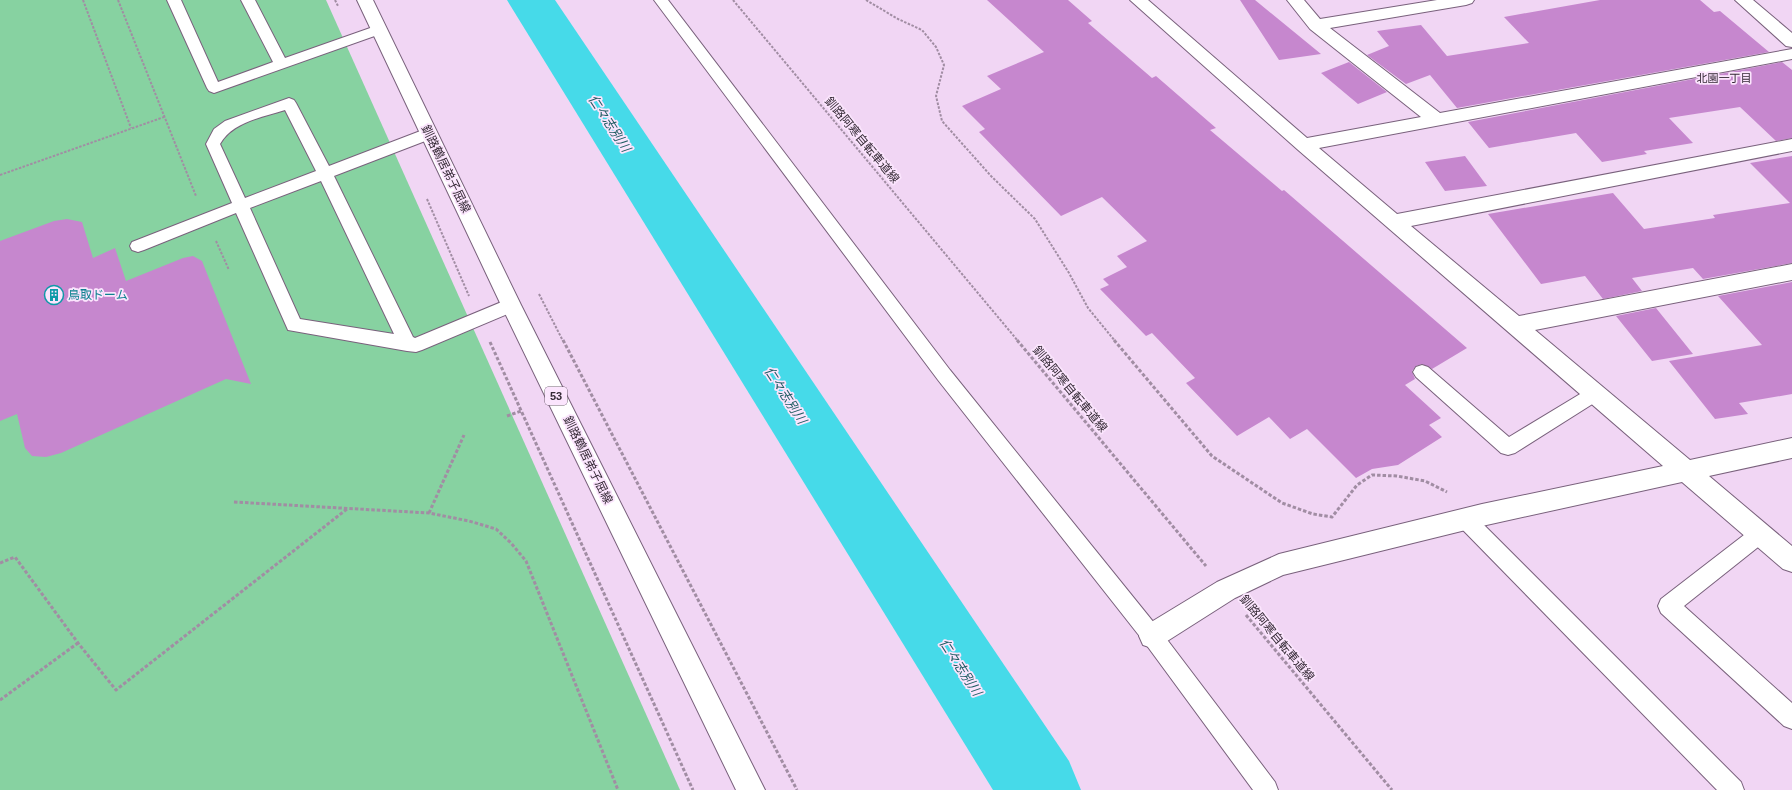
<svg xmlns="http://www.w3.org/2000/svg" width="1792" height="790" font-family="Helvetica,'Noto Sans JP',sans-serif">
<rect width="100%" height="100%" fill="#f1d6f4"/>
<path fill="#87d2a1" d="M0,0H326L680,790H0Z"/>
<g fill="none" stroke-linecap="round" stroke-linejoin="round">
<path fill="#46dae9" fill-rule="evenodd" d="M507,0H555L1069,761L1081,790H993Z"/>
</g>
<path fill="#c687ce" d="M987,0H1068L1092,21L1088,23L1152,78L1156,76L1216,128L1210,130L1282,191L1284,190L1467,348L1432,369L1422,364L1416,366L1412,371L1415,379L1405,385L1441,418L1429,425L1442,437L1398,465L1372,469L1356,478L1307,429L1290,439L1269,417L1237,436L1186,383L1195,378L1152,333L1146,336L1100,289L1109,285L1103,279L1127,267L1117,256L1147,241L1102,197L1061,216L979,132L985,129L962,106L1001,89L987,76L1044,52Z
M1240,0H1255L1321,54L1279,60Z
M1600,0H1700L1714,12L1720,11L1769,52L1457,108L1430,75L1406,84L1367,55L1389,46L1377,31L1421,25L1447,56L1529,43L1504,17Z
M1349,62L1387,92L1358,104L1321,73Z
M1782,62L1792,70V138L1776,141L1740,107L1669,118L1693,143L1644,151L1647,154L1602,162L1576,133L1489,148L1468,122Z
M1465,156L1487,186L1445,191L1425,162Z
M1792,156V263L1703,279L1693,268L1632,278L1642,291L1603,299L1585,276L1541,284L1488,214L1613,193L1644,229L1715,218L1713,215L1790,203L1750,163Z
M67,219L82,222L93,258L115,248L126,281L183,258L193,256L202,261L251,384L226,379L61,453L46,457L32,456L25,448L17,414L0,421V241L54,221Z
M1792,282V394L1739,403L1748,414L1715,419L1669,361L1762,345L1718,296Z
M1656,308L1693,354L1652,361L1616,316Z"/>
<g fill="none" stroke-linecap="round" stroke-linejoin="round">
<defs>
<path id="lane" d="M167,0H181L218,82L273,62L241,0H255L285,58L373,27H383L385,30L383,33L214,93L209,91L207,88Z
M654,0H668L950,370L1159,629L1275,782L1278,790H1253L1145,643L938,380Z
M289,98L294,100L296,103L329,166L423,130L428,129L433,130L435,134L433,138L334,176L413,337L415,338L511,298L517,300L519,305L517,310L422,350L416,352L407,351L288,330L236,213L144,250L138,252L132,250L130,246L132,242L232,203L206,144L214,129L225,121ZM285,110L316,171L245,198L220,144C232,122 263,117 285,110ZM321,181L394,334L300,319L250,208Z
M1422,365L1428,367L1509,437L1590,388L1596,386L1602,388L1605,393L1602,398L1515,453L1508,455L1501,453L1416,377L1413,372L1416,367Z
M1465,510L1472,513L1741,782L1744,790H1717L1458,525L1455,519L1458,513Z
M1760,525L1767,528L1770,534L1767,540L1684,606L1792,703V729L1784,726L1661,613L1658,606L1661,599L1753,528Z"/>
<path id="street" d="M1130,0H1148L1307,138L1421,117L1310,29L1287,0H1304L1320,19L1437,0H1474L1472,3L1466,5L1330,28L1440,113L1792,49V59L1319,148L1397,214L1792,139V151L1411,226L1519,316L1792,264V280L1535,330L1690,460L1792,438V458L1709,476L1792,546V572L1783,569L1682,482L1482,526L1283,575L1235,598L1161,645L1152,648L1143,645L1139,636L1143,627L1217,582L1279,554L1482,504L1663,466L1297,149Z
M1735,0H1753L1792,33V47L1786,46Z"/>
<path id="primary" d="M357,0H373L521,305L765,790H736L501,305Z"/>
</defs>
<use href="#lane" stroke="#79617c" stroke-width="2"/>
<use href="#street" stroke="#79617c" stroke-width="2"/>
<use href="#primary" stroke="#79617c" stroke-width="2"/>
<path stroke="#a18da3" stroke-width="2" stroke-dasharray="2.5 1.5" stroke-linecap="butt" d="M83,0L131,128
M118,0L196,196
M335,0L338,6
M733,0L1018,341
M866,0L898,19L922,30L936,47L944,65L936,96L942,121L991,176L1035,219L1069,273L1088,308L1115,341
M0,175L164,117
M427,199L469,296
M216,241L229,270
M539,294L563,341"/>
<path stroke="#a18da3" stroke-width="3" stroke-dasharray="3.5 2" stroke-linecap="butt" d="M563,340L797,790
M1017,340L1206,566
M1114,340L1212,456L1282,503L1313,514L1332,517L1357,485L1372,475L1397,476L1425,481L1447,492
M490,342L693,790
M507,416L521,411
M234,502L429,513L469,521L496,529L511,543L526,561L618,790
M429,513L464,435
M0,563L15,557L78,643L116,690L347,509
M1246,615L1392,790
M0,700L78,643"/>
<use href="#lane" fill="#fff" fill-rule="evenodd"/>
<use href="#street" fill="#fff" fill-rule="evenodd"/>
<use href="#primary" fill="#fff" fill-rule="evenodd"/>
</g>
<defs>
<symbol id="building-ring" viewBox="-11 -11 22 22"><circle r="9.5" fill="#fbe5fd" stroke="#0f9aa8" stroke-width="1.5"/><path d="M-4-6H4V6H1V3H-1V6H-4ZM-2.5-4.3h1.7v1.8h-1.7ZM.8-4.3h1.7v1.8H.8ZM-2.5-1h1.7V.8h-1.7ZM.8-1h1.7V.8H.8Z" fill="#0f9aa8"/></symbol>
</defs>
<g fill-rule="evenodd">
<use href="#building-ring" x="43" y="284" width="22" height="22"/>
</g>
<g text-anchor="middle" stroke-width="3.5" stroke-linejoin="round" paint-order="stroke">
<g font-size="11" fill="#342935" stroke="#fbe5fd">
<text x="1724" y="82">北園一丁目</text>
</g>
<rect fill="#fbe5fd" stroke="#706171" stroke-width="1" x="545" y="387" width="22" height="18" rx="3"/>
<g font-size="11" font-weight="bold" fill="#342935">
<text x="556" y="400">53</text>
</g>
<g font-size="12" fill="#342935" stroke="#fbe5fd">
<text transform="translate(862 140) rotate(50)" y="4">釧路阿寒自転車道線</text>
<text transform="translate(446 169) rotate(64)" y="4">釧路鶴居弟子屈線</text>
<text transform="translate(1070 389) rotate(50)" y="4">釧路阿寒自転車道線</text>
<text transform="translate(588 460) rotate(64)" y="4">釧路鶴居弟子屈線</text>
<text transform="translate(1277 638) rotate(50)" y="4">釧路阿寒自転車道線</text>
</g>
<g font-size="12" fill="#0d838f" stroke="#fbe5fd" text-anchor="start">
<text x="68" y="299">鳥取ドーム</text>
</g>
<g font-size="13" font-style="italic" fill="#225e64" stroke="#fbe5fd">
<text transform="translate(610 123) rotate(57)" y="5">仁々志別川</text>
<text transform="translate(786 395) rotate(57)" y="5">仁々志別川</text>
<text transform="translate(961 667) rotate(57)" y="5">仁々志別川</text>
</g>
</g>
</svg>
